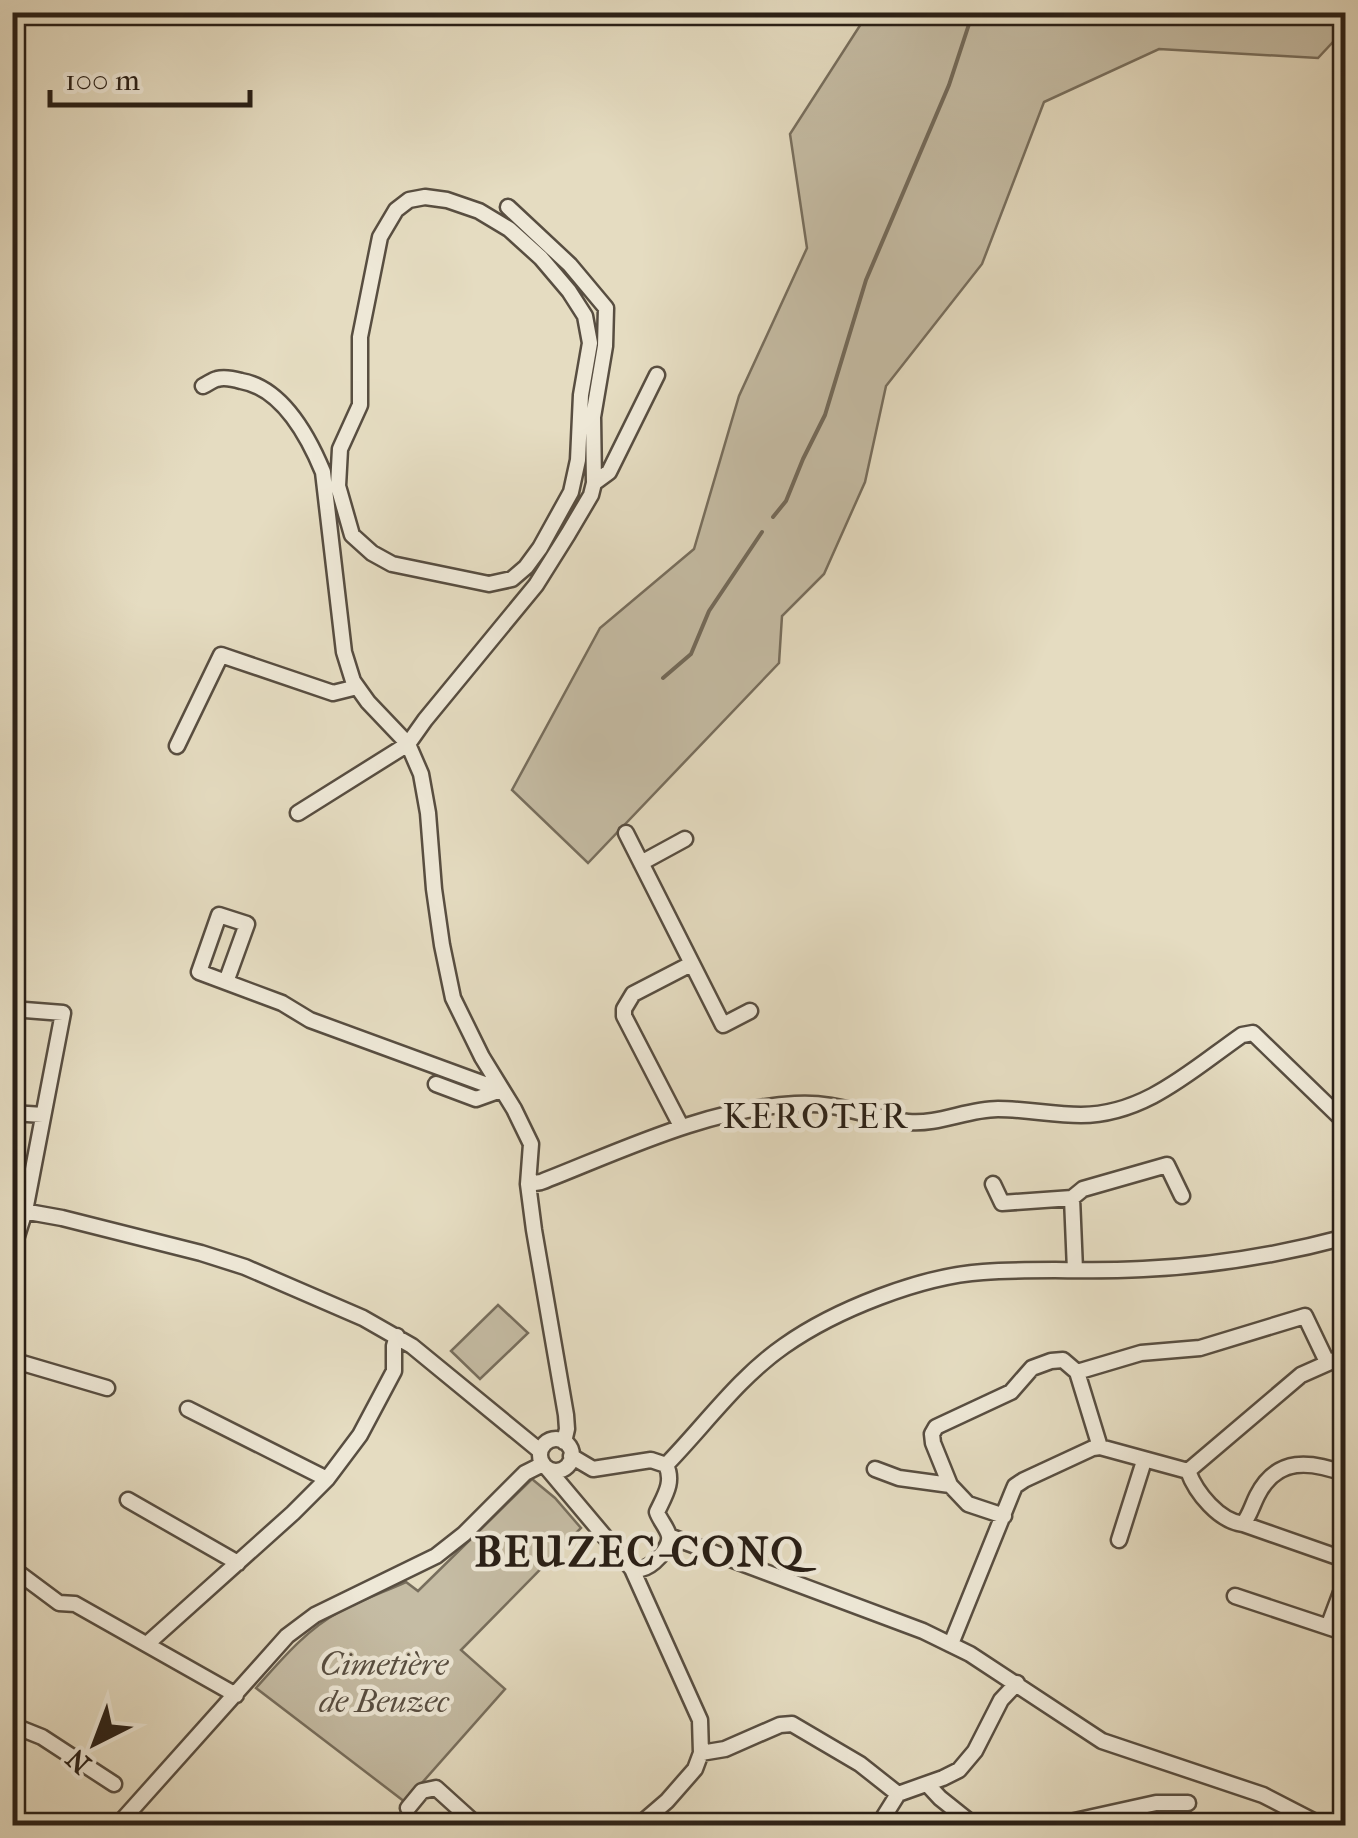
<svg xmlns="http://www.w3.org/2000/svg" width="1358" height="1838" font-family="'IM FELL French Canon',serif">
<rect width="100%" height="100%" fill="#e5dcc1"/>
<filter id="stains"><feTurbulence type="fractalNoise" baseFrequency=".002" numOctaves="4"/><feColorMatrix values="0 0 0 0 .2 0 0 0 0 .09 0 0 0 0 .02 0 0 0 .5 -.17"/></filter>
<radialGradient id="worn" r=".72"><stop offset=".6" stop-color="#630" stop-opacity="0"/><stop offset="1" stop-color="#630" stop-opacity=".3"/></radialGradient>
<path fill="#c5bca4" stroke="#776e5d" stroke-width="2.5" d="M868,13H1345V29L1318,58L1159,49L1044,102L982,264L886,386L865,482L824,574L782,616L779,663L588,863L512,790L600,628L694,549L739,396L807,248L790,134Z
M498,1305L528,1333L480,1379L451,1351Z
M532,1479L555,1498L581,1528L461,1650L505,1689L405,1802L256,1688C281,1660 306,1630 339,1612C361,1600 384,1592 406,1582L418,1591Z"/>
<g fill="none" stroke-linecap="round" stroke-linejoin="round">
<path stroke="#736a5a" stroke-width="4" d="M773,517L786,501L803,459L825,415L866,280L949,85L973,12
M663,678L691,654L709,611L762,532"/>
<defs>
<path id="street" d="M425,197L447,200L479,211L509,229L541,258L569,291L585,316L590,343L581,395L578,460L571,492L540,548L526,567L512,579L489,584L392,564L372,553L352,535L338,486L340,449L360,405V337L380,237L396,210L409,200Z
M203,386C208,384 212,380 217,379C224,377 234,379 241,381C282,388 308,436 323,472L344,652L353,681L368,702L408,744L421,774L428,813L434,889L442,945L453,998L482,1057L514,1109L531,1144L528,1184L534,1230L566,1415L567,1429L564,1442
M594,483L609,472L657,375
M177,746L221,655L333,693L357,687
M298,813L408,744L425,720L536,585L568,534L591,495L594,483L593,417L605,346L606,308L570,265L508,207
M626,833L723,1025L750,1011
M641,863L685,839
M226,982L247,924L219,915L199,972L282,1003L310,1020L501,1090
M12,1009L63,1013L25,1211L12,1252
M436,1084L476,1099L501,1090
M12,1113L43,1115
M681,1126L624,1016V1009L633,994L691,964
M528,1184L541,1182C623,1150 706,1109 795,1104C838,1101 868,1118 908,1122C939,1125 967,1109 998,1109C1026,1109 1053,1115 1081,1115C1145,1115 1193,1069 1242,1035L1253,1033L1346,1123
M993,1184L1002,1203L1072,1198L1083,1189L1167,1165L1182,1196
M1072,1198L1075,1270
M12,1209L62,1218L201,1253L245,1267L363,1318L412,1346L540,1451
M12,1360L107,1388
M1077,1372L1141,1353L1200,1348L1305,1316L1327,1362
M188,1409L327,1479
M540 1455a16 16 0 1 1 32 0a16 16 0 1 1-32 0Z
M571,1456L593,1469L651,1460L666,1465
M666,1465C705,1425 738,1378 784,1346C835,1310 921,1276 983,1272C1036,1268 1089,1272 1143,1269C1212,1266 1279,1255 1346,1237
M547,1468L632,1569L700,1720L701,1753L695,1769L667,1801L638,1826
M875,1469L899,1478L950,1485
M1188,1471L1301,1375L1346,1355
M1188,1471C1196,1493 1219,1521 1243,1524L1346,1560
M128,1500L238,1563
M1004,1516L968,1504L950,1485L933,1443L932,1434L936,1427L1011,1392L1032,1368L1051,1361L1063,1360L1077,1372L1100,1447
M1243,1524C1250,1515 1252,1506 1257,1496C1277,1456 1311,1461 1346,1474
M669,1536L923,1631L970,1654L1102,1741L1263,1795L1323,1826
M1119,1540L1144,1461
M12,1568L59,1603L75,1604L236,1695
M632,1569C635,1569 638,1570 641,1569C652,1567 671,1548 669,1536C668,1529 659,1519 657,1512C665,1495 674,1482 666,1465
M1346,1579L1328,1627L1346,1633
M1235,1596L1328,1627
M147,1644L293,1513L327,1479L360,1435L394,1371V1346L397,1336
M951,1644L1012,1493L1015,1486L1024,1480L1093,1448L1100,1447L1188,1471
M12,1725L42,1737L114,1784
M701,1753L725,1749L780,1725L792,1724L860,1764L898,1794
M927,1784L940,1798L975,1826
M408,1808L422,1791L436,1788L478,1826
M117,1826L287,1636L315,1615L436,1556L464,1534L525,1473L543,1464
M878,1826L898,1794L943,1778L959,1770L975,1751L1001,1700L1017,1683
M1052,1826L1156,1803H1188"/>
</defs>
<use href="#street" stroke="#584e41" stroke-width="19"/>
<use href="#street" stroke="#eee8d7" stroke-width="14"/>
</g>
<g text-anchor="middle" stroke-width="9" stroke-linejoin="round" paint-order="stroke">
<g font-size="32" font-style="italic" fill="#584e41" stroke="#eee8d7">
<text x="384" y="1675">Cimetière<tspan x="384" dy="37">de Beuzec</tspan></text>
</g>
<g font-size="35" letter-spacing="2.5" fill="#291f16" stroke="#eee8d7">
<text x="816" y="1128">KEROTER</text>
</g>
<g font-size="42" font-weight="bold" letter-spacing="2.5" fill="#291f16" stroke="#eee8d7">
<text x="640" y="1566">BEUZEC-CONQ</text>
</g>
</g>
<rect width="1358" height="1838" fill="none" stroke="#e5dcc1" stroke-width="50"/>
<rect x="15" y="15" width="1328" height="1808" fill="none" stroke="#291f16" stroke-width="5"/>
<rect x="25" y="25" width="1308" height="1788" fill="none" stroke="#291f16" stroke-width="2.5"/>
<g transform="translate(95 1743) rotate(222)" stroke="#eee8d7" stroke-width="8" paint-order="stroke">
<path d="M0-8L18 38L0 25L-18 38Z" fill="#291f16"/>
<text y="-15" font-size="28" font-weight="bold" text-anchor="middle" fill="#291f16">N</text>
</g>
<path d="M50 90v15h200v-15" fill="none" stroke="#291f16" stroke-width="5"/>
<text x="65" y="90" font-size="30" fill="#291f16" stroke="#eee8d7" stroke-width="8" paint-order="stroke">100 m</text>
<rect width="100%" height="100%" filter="url(#stains)"/>
<rect width="100%" height="100%" fill="url(#worn)"/>
</svg>
